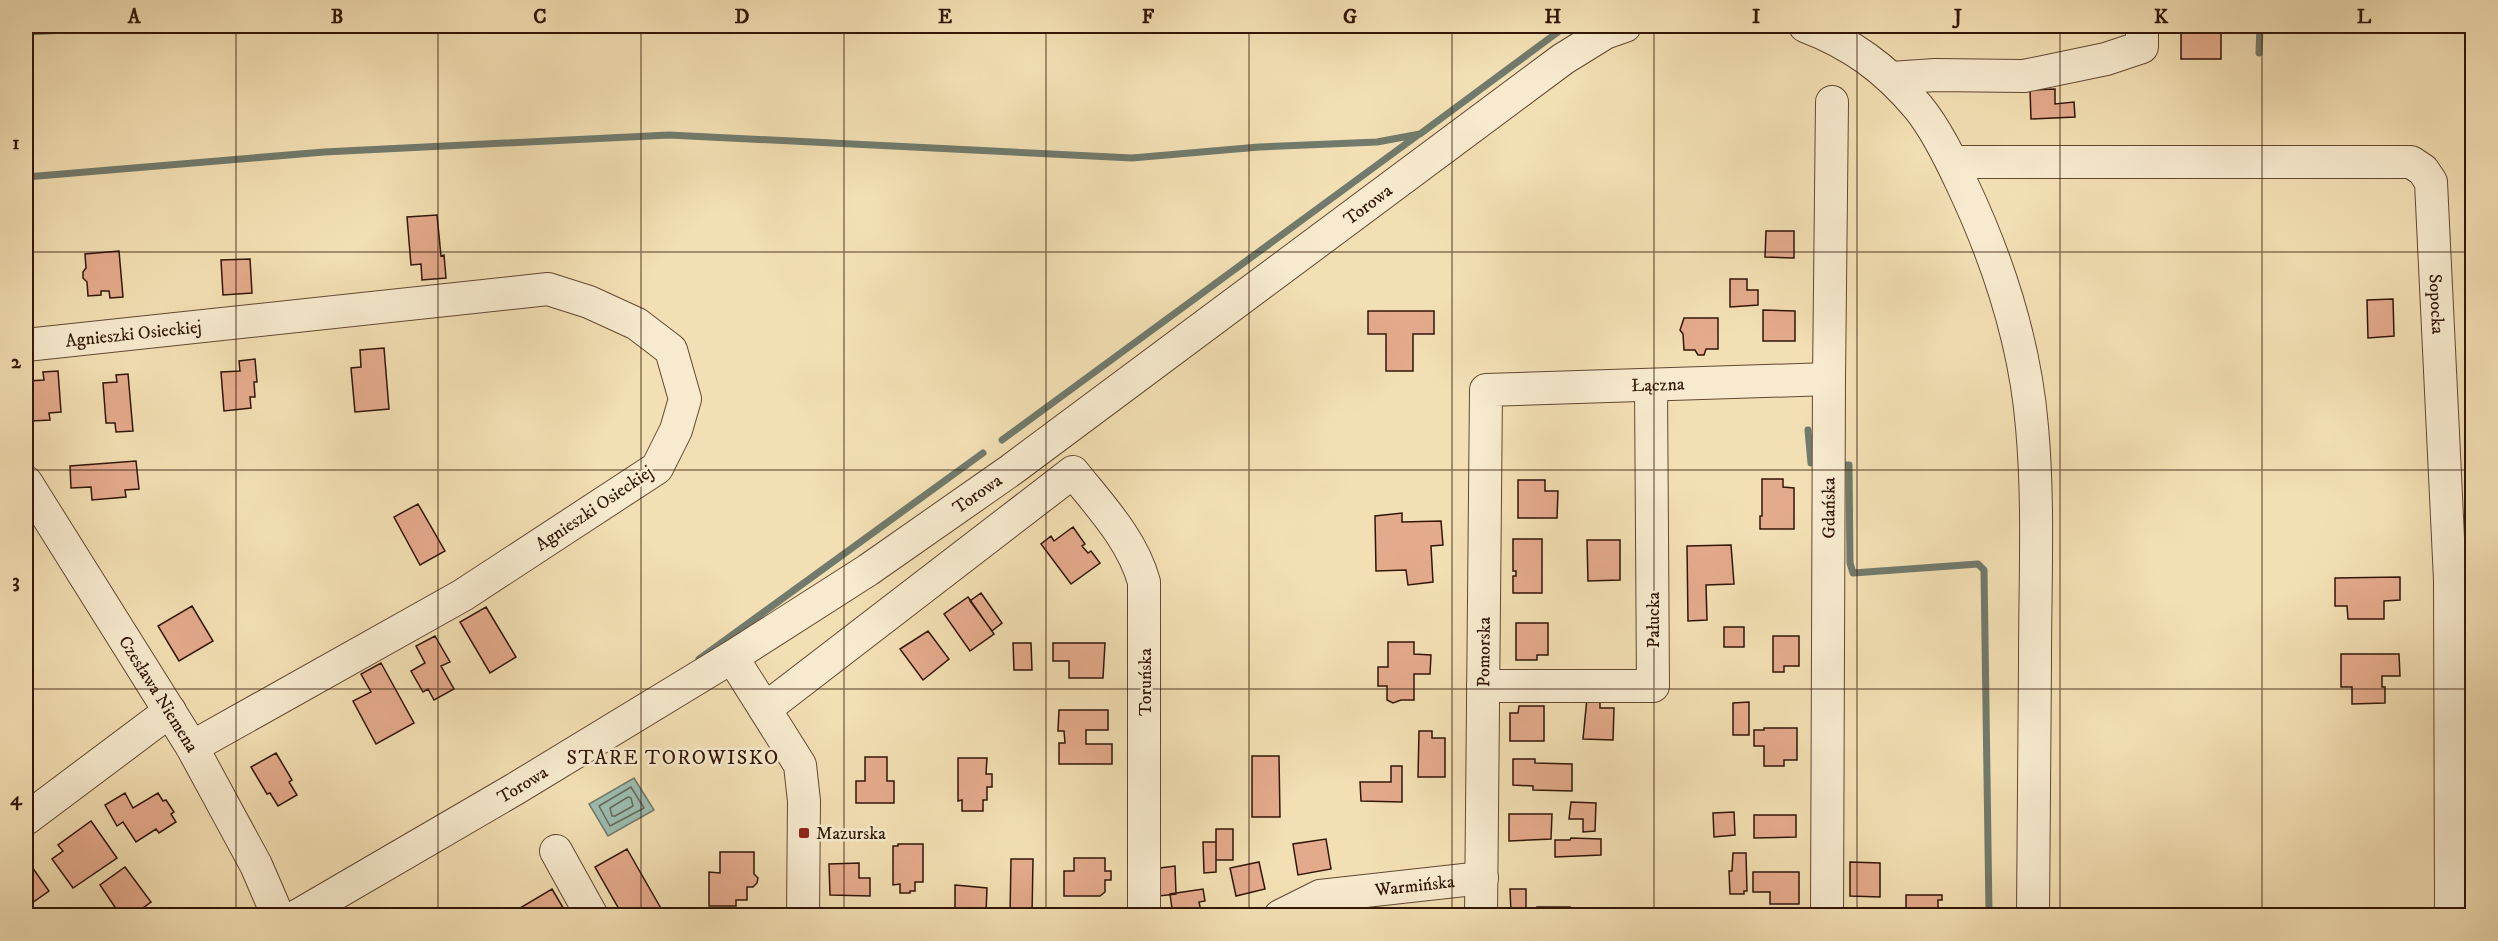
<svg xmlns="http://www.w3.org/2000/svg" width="2498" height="941" font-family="'IM FELL DW Pica',serif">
<rect width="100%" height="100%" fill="#f2dfb3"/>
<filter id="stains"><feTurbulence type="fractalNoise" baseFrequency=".00333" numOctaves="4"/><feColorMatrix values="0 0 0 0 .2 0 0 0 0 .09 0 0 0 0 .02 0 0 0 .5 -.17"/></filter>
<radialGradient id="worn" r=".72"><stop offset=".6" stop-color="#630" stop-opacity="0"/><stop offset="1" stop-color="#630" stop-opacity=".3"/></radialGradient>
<path fill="#9bbcaf" stroke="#717a6c" stroke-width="1.5" d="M634,778L654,810L608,836L589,804Z"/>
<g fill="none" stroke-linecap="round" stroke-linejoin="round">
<path stroke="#66695b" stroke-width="1.5" d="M631,787L644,808L610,826L599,806Z
M628,797L631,798L633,806L615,816H612L610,808Z"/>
<path stroke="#717a6c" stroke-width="7" d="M26,32L147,26
M2259,53L2260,26
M26,177L324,152L669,135L1132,158L1259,147L1377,142L1420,134L1566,26
M1808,430L1811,463
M1002,440L1418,135
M1846,465H1849L1850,563L1853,573L1978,564L1984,570L1989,913L1997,916
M699,659L983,453"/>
</g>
<path fill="#e4aa8c" stroke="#321607" stroke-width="1.5" d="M2063,26H2106V27L2063,29Z
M2181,26H2221V59H2181Z
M2055,89V104L2074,102L2075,117L2031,119L2030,90Z
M437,215L441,256L444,255L446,278L422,280L421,264L411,265L407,217Z
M1766,231H1794V258L1765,257Z
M119,251L123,297L110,298L109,291H101V295L88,296L87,282L83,278V272L86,268L85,254Z
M250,259L252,293L223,295L221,260Z
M1730,279H1747V290H1758V305L1730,307Z
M2393,299L2394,336L2368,338L2367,300Z
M1763,310L1795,311V341H1763Z
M1368,311H1434V334H1413V371H1386V334H1368Z
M1684,318H1718V349H1706L1704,355H1698L1695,350H1684L1683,334L1680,330Z
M384,348L389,409L355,412L351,368L361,367L360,350Z
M255,359L257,382H254L255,397H250L251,408L224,411L221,372L240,371L239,361Z
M58,371L61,412L49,413L50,420L31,421L28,381L44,380L43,372Z
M128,374L133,431L116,432L115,423H106L103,383L117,382L116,375Z
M136,461L139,489L125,490L126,497L92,500L91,487L71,488L70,466Z
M1762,479H1783V487L1794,488V529H1760V516H1762Z
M1518,480H1545V491H1558L1557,518H1518Z
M418,504L445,551L420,565L394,517Z
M1402,513V522L1441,521L1443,545L1431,546L1433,582L1408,585L1406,570L1376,571L1375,516Z
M1073,527L1085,544L1082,546L1088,553L1091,551L1100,563L1071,584L1041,544L1051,536L1054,541Z
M1513,539H1542V593H1513V576H1516V571H1513Z
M1587,540H1620V580L1588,581Z
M1731,545L1734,584L1706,585L1707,620L1688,621L1687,546Z
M2400,577V600L2384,601V619H2348L2347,606H2335V578Z
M26,581L33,592L26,598Z
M981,593L1002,623L992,631L970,601Z
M968,597L994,634L970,651L944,614Z
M192,606L213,641L179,661L158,626Z
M486,607L516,657L490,673L460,622Z
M1516,623H1548V655H1537V660H1516Z
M1724,627H1744V647H1724Z
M928,631L949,659L923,680L900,649Z
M435,636L450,662L441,666L454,689L434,700L428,689L423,692L411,671L425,663L416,646Z
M1773,636H1799V666H1784V672H1773Z
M1388,642H1414V654L1431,655L1430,674H1414V700H1401L1393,703L1387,700V686H1378V667H1388Z
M1013,643H1031L1032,670H1014Z
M1053,643H1105L1103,678H1069V661H1053Z
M2341,654H2399L2400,676H2382V687H2385V703L2352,704V687H2341Z
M381,663L414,723L376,744L353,701L371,692L361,674Z
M1587,698H1600V708H1614L1613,740L1583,739Z
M1749,702V735H1733V703Z
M1519,706H1544V741H1510V713H1518Z
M1059,710H1108V730H1086V744H1112V764H1059V743H1065L1064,731H1058Z
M1764,728H1797V760H1784V766H1764V746H1754V730H1764Z
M1419,731H1432V738H1445V777H1418Z
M276,753L292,780L289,782L297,795L278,806L270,793L267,794L251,767Z
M1252,756H1279L1280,817H1252Z
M865,757H887V781H894V803H856V781H865Z
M958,758H987L986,774H992V787H987V800H983V811H962V800L958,801Z
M1513,759H1535V763L1572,764V791L1533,790V786L1513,785Z
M1391,766H1402V802L1361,801L1360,782H1391Z
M125,793L133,808L158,793L163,801L166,800L174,812L171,814L176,822L159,833L156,829L136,842L123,822L117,826L105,805Z
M1571,802L1596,803L1595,831L1583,832V819H1569Z
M1734,812L1735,835L1714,837L1713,813Z
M1509,814H1552L1551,839L1509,841Z
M1754,815H1796V837L1754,838Z
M91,821L117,858L73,888L52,859L63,851L58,845Z
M1216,829H1233V860H1216Z
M1571,838L1601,839V855L1555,857V840H1570Z
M1326,839L1331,869L1298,875L1293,844Z
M1203,842H1216V872L1204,873Z
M898,844H923V882H915V891H910V893H900V884L893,885V846H898Z
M627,849L663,912L657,916H623L595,867Z
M720,852H754V874L758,878L757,883L753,887H747V900H736V906H709V872L720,873Z
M1733,853H1746L1747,891H1744V894H1730L1729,871H1732Z
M1074,858H1105V871H1111V880H1105V892L1100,896H1064V871H1074Z
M1011,859H1033L1032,916H1010Z
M27,860L49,891L26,907V861Z
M1259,862L1265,889L1236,896L1230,868Z
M1850,862L1880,863V897L1850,896Z
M859,863V878H870V896L830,895L829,864Z
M1175,866L1176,894L1159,896L1160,868Z
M125,867L151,902L132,916H121L100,885Z
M1753,872H1799V904H1770V892H1753Z
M955,885L987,888L986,913L955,916Z
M552,889L568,916H524L520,908Z
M1203,889L1205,901L1199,902L1202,916H1173L1170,894Z
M1510,889H1526V911L1511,912Z
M1906,895H1942V900H1938V910L1906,909Z
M1537,907H1570L1569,916H1538Z
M1899,909L1938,910V916H1899Z
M1446,911V916H1413V914Z"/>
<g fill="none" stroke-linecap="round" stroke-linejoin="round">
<defs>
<g id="minor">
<path d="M1805,26C1852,44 1885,68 1918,107C1936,129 1950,158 1962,184C1998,260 2025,342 2032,427C2039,504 2035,583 2035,661C2034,746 2034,831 2033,916"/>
<path d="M1891,78L1935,75L2024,76L2106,59L2142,47V26"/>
<path id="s1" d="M1952,162H2411L2423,170L2431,182L2450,580L2451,916"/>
<path id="s2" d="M26,345L548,289L589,302L637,324L671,350L685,399L676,430L657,468L463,595L192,747"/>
<path id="s3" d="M26,482L192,747L256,865L278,916"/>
<path d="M732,657L800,765L804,801L803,916"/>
<path d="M1483,686H1653L1651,385"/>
<path d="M765,709L1073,472C1100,506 1132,539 1144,582V916"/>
<path d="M26,819L170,711"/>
<path d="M556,851L592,916"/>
<path id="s4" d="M297,916L515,789L732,657L868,570L1011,470L1563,59L1605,33L1625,26"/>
<path id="s5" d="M1280,916L1320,896L1482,878"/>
<path id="s6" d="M1481,916L1486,390L1829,379"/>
<path id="s7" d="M1827,916L1829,379L1832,102"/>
</g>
</defs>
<use href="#minor" stroke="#624832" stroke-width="34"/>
<use href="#minor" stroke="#f7eace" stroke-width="32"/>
</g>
<path fill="none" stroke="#321607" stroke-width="1.5" stroke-opacity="0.55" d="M236,26V916M438,26V916M641,26V916M844,26V916M1046,26V916M1249,26V916M1452,26V916M1654,26V916M1857,26V916M2060,26V916M2262,26V916M26,252H2472M26,470H2472M26,689H2472"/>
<rect fill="#8f2418" stroke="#f7eace" stroke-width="2" x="798" y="827" width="12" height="12" rx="3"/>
<g text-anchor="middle" stroke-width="5" stroke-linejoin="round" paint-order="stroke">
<g font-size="18" fill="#321607" stroke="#f7eace">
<text dy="6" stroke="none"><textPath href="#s4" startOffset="1287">Torowa</textPath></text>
<text dy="6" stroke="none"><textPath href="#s1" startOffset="610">Sopocka</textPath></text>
<text dy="6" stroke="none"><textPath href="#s2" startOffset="108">Agnieszki Osieckiej</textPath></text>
<text dy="6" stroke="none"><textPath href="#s6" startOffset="698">Łączna</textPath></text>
<text dy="6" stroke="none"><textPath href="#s4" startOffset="801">Torowa</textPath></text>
<text transform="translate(594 508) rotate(-34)" y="6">Agnieszki Osieckiej</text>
<text dy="6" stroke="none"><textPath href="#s7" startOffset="408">Gdańska</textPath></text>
<text transform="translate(1653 620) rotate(-90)" y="6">Pałucka</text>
<text dy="6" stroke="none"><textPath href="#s6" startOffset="264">Pomorska</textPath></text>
<text transform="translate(1145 682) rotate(-90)" y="6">Toruńska</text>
<text dy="6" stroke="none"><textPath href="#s3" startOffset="250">Czesława Niemena</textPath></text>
<text dy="6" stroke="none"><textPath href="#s4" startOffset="261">Torowa</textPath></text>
<text dy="6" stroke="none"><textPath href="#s5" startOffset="140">Warmińska</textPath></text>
</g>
<g font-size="18" fill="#321607" stroke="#f7eace" text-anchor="start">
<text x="816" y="839">Mazurska</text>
</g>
<g font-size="20" letter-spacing="1.5" fill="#321607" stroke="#f7eace">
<text x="673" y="764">STARE TOROWISKO</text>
</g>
</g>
<rect width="2498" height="941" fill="none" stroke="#f2dfb3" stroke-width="66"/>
<rect x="33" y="33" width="2432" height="875" fill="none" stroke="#321607" stroke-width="2"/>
<g font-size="20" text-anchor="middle" font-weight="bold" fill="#321607">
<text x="134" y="23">A</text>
<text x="337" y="23">B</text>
<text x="540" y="23">C</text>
<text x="742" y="23">D</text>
<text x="945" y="23">E</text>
<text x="1148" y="23">F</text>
<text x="1350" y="23">G</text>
<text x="1553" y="23">H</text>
<text x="1756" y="23">I</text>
<text x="1958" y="23">J</text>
<text x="2161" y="23">K</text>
<text x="2364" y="23">L</text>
<text x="16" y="149">1</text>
<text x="16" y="368">2</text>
<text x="16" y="587">3</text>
<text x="16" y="805">4</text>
</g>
<rect width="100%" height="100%" filter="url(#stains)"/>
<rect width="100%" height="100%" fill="url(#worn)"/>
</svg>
